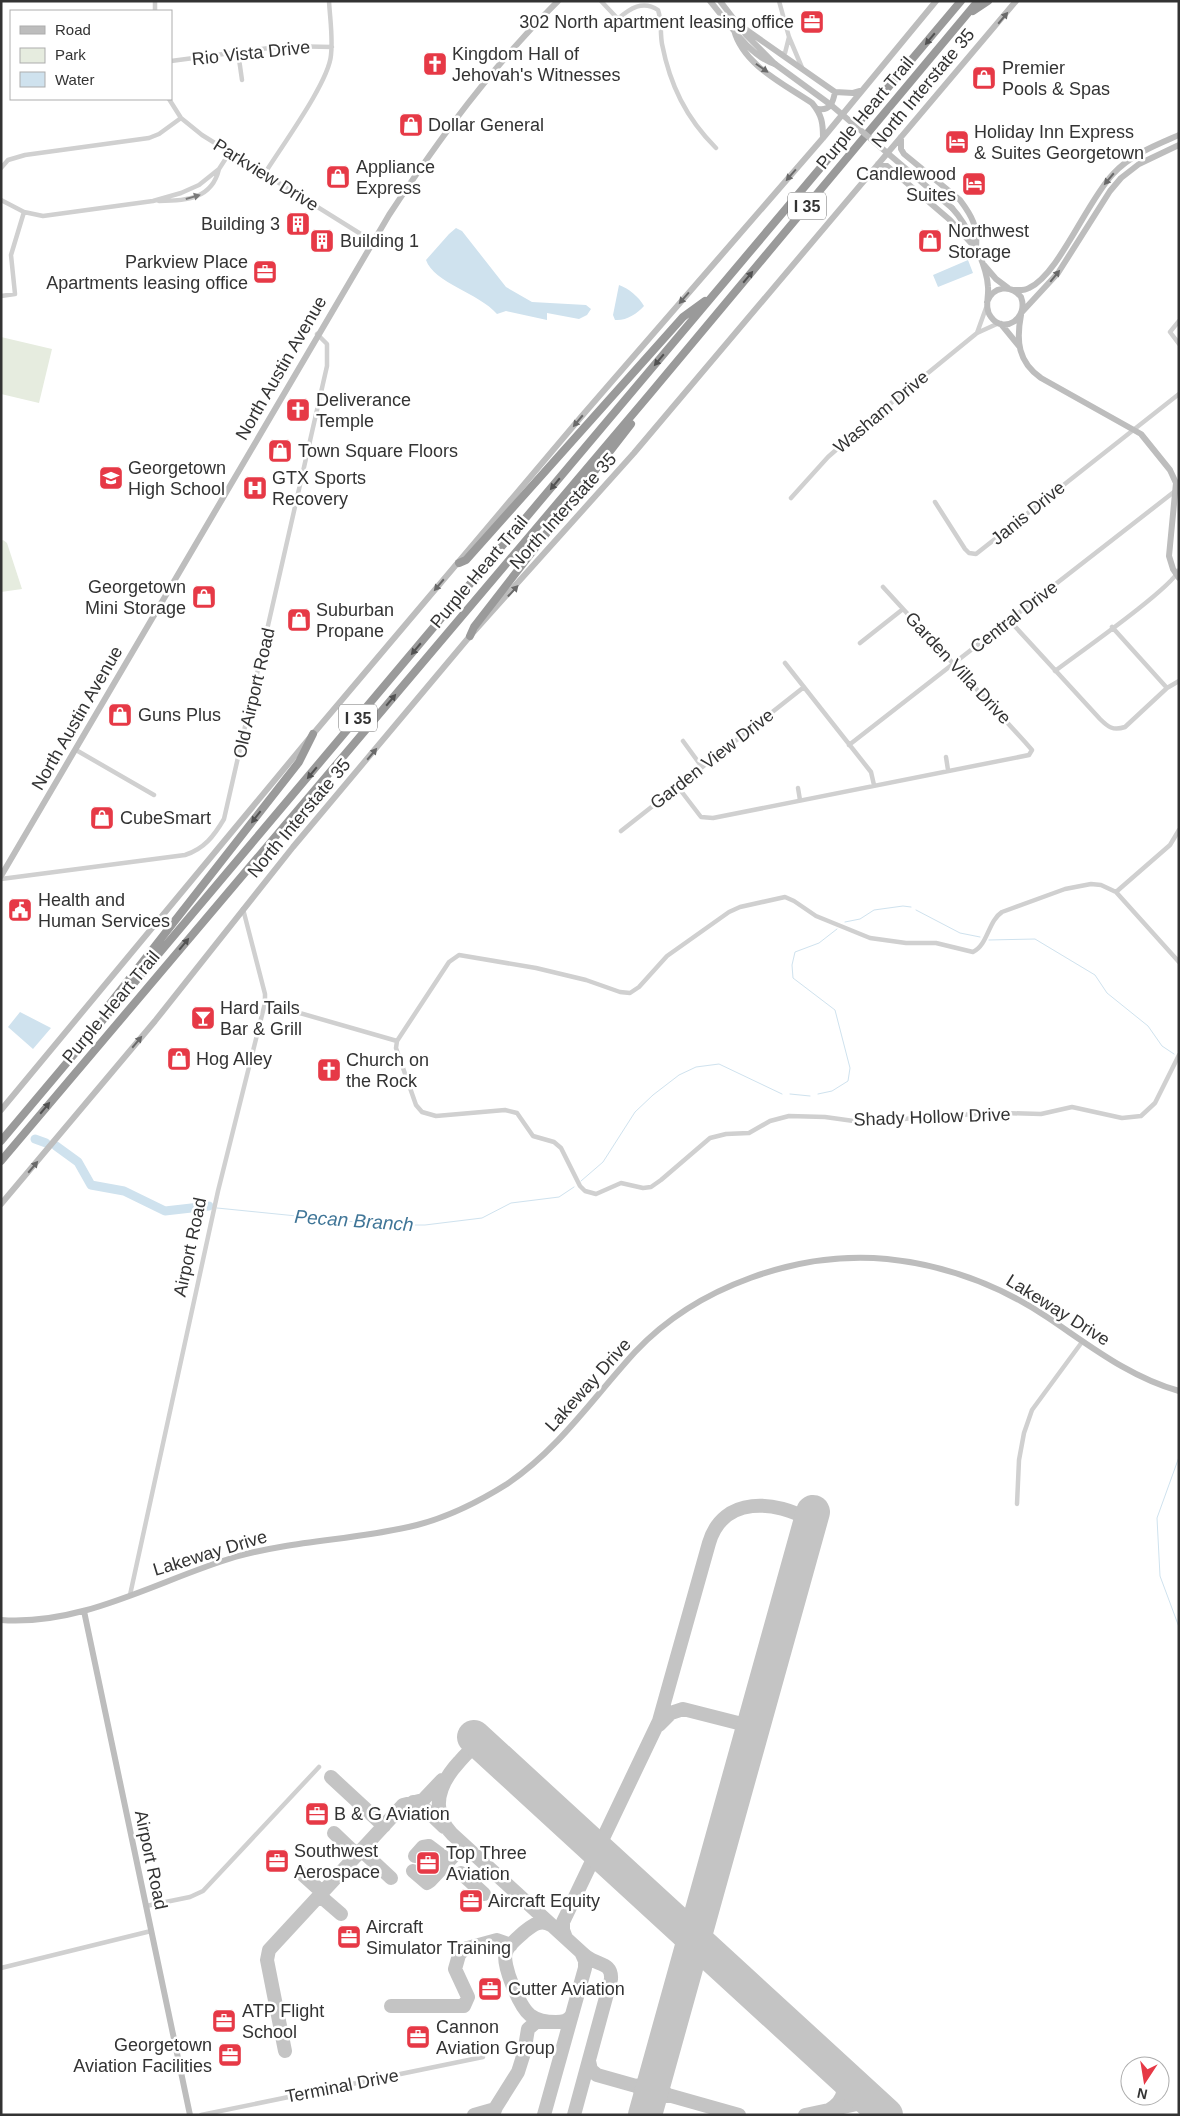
<svg xmlns="http://www.w3.org/2000/svg" width="1180" height="2116" font-family="Arial,sans-serif">
<rect width="100%" height="100%" fill="#fff"/>
<path fill="#e6ecdf" d="M1,337L52,349L39,403L1,394Z
M3,540L7,543L22,589L1,592V541Z"/>
<path fill="#cfe2ee" d="M456,228L462,231L506,287L532,302L586,305L591,309L587,315L579,319L547,313V320L506,311L497,314C479,293 434,283 426,260L449,234Z
M968,260L973,273L938,287L933,275Z
M619,285C628,288 639,297 644,306C637,314 626,321 615,320L613,315Z
M20,1012L51,1028L33,1049L8,1027Z"/>
<g fill="none" stroke-linecap="round" stroke-linejoin="round">
<path stroke="#cfe2ee" stroke-width="1" d="M916,910L960,933L980,937
M845,922L860,919L874,910L903,906L911,907
M989,940L1035,939L1095,975L1107,993L1148,1026L1162,1046L1174,1054
M790,1094L810,1096
M818,1094L832,1091L848,1081L850,1068L835,1010L793,978L792,965L795,952L819,943L837,929
M581,1181L603,1162L635,1112L653,1095L679,1075L696,1067L719,1064L782,1094
M217,1208L386,1225H425L482,1218L511,1203L559,1197L574,1187
M1179,1457L1157,1518L1160,1576L1179,1627"/>
<path stroke="#cfe2ee" stroke-width="9" d="M35,1139L46,1143
M56,1146L78,1162L91,1185L124,1191L165,1211L209,1206"/>
<path stroke="#c4c4c4" stroke-width="14" d="M742,1724L751,1722L757,1713
M659,1725L671,1713L683,1709L742,1724L748,1729L749,1741
M483,1745C471,1748 467,1753 459,1762C439,1784 429,1810 452,1834L581,1952C584,1955 588,1958 592,1960C602,1965 612,1965 611,1979L574,2115
M331,1777L384,1826
M413,1802L422,1806L444,1827
M334,1833L357,1855
M361,1850L391,1878
M415,1856L423,1847L429,1846L449,1861
M413,1871L427,1883L430,1881L464,1845
M461,1873L484,1894
M302,1874L322,1892
M319,1895L341,1914
M551,1925C540,1919 533,1925 524,1932C518,1938 509,1944 506,1952C501,1964 520,2007 530,2015C538,2021 546,2022 556,2022C563,2022 568,2021 572,2015
M566,1938L563,1930V1922L659,1721L709,1543C723,1495 776,1500 811,1521
M391,2006H464L468,1997L455,1969L459,1955L464,1949L497,1940L511,1945
M285,2051L267,1960L269,1950L403,1805L423,1800L442,1780
M589,2061L591,2070L597,2075L739,2115
M657,2071L659,2088L668,2095L655,2098L647,2110L645,2094L636,2086L649,2083Z
M829,2110C847,2099 847,2084 836,2069
M474,2115L495,2109
M493,2115L496,2107L518,2072L524,2053L528,2029L536,2022H546
M544,2115L585,1968V1961L581,1952
M805,2115L862,2103L869,2104L880,2110"/>
<path stroke="#c4c4c4" stroke-width="34" d="M474,1737L886,2115
M645,2115L813,1512"/>
<path stroke="#d0d0d0" stroke-width="4.5" d="M155,1V11
M601,1L618,19C630,8 643,0 658,10C662,21 660,33 662,44C670,85 686,118 716,148
M779,1L789,37L803,70
M238,52L242,80
M780,54L785,53L789,37
M171,61L284,46L332,47
M169,99L181,118L202,135L372,241
M1,168L8,160L25,155L149,138L159,134L181,118
M265,173C281,147 329,82 331,55C333,37 330,19 329,1
M1,200L24,212L43,216L153,201L181,193L199,185L219,169L230,152
M159,201C186,201 212,199 219,169
M1,296L15,294L11,255L24,212
M1179,321L1170,332L1179,344
M977,333L986,308
M791,498L828,457L869,421L977,333L999,323
M935,502L965,549L969,553L976,554L1179,394
M1009,620L1100,719C1108,727 1113,731 1125,727L1167,688L1179,681
M1112,627L1167,688
M860,643L903,609
M785,663L871,772L874,785
M1055,671C1076,655 1172,588 1179,570
M683,741L702,767
M849,745L1179,488
M76,750L154,795
M946,757L948,770
M678,787L701,817L713,818L1029,755L1032,750L1025,742L883,587
M798,788L800,800
M621,831L804,687
M1,879L185,855C204,849 214,836 224,819L327,366V344L317,334
M1116,892L1170,845L1179,830
M1179,962L1116,892L1101,885L1091,884L1065,889L1002,912C988,921 988,945 973,952L936,943H906L870,938L816,916L794,901L785,897L740,907L729,912L667,956L639,987L630,993L620,992L586,980L536,968L459,955L449,962L397,1041L396,1048L416,1105L422,1112L436,1116L505,1110L517,1113L533,1136L554,1142L561,1148L580,1186L585,1191L596,1194L621,1183L643,1188L651,1187L661,1180L710,1138L726,1134L749,1133L770,1121L789,1116L825,1117L868,1123L931,1116L1004,1113L1041,1114L1072,1107L1122,1118L1141,1116L1155,1103L1179,1055
M265,1003L397,1041
M1017,1504L1019,1460L1024,1433L1032,1410L1082,1342
M130,1595L218,1191L265,1003V994L243,909
M146,1906L190,1897L203,1891L319,1767
M1,1968L151,1931
M201,2115L483,2057"/>
<path stroke="#bdbdbd" stroke-width="6" d="M710,1C727,21 750,57 775,64
M720,1L746,35L775,64
M738,24L835,92L853,93L860,91
M734,30C743,65 784,84 812,103C822,115 823,123 823,138
M818,109C830,111 833,103 835,92
M901,137V149L904,154L960,200C972,216 978,227 976,247
M878,164L887,166L950,220L971,243
M952,208C967,224 987,265 988,287C989,297 984,308 991,317C1004,335 1029,318 1021,297C1011,284 993,286 987,302
M984,265L996,279L1008,288
M1014,290C1019,290 1024,291 1029,288C1059,274 1087,201 1113,174C1130,155 1156,145 1179,135
M1022,312L1058,273L1110,191L1121,178L1139,164L1179,145
M1021,315C1016,341 1018,362 1041,378L1141,434L1170,470L1176,483L1169,556L1173,569L1179,578
M1001,324L1019,346
M1,876L389,215C439,139 493,65 558,1
M1,1110L313,734L581,417L823,138L936,1
M1,1204L155,1021L293,847L470,636L634,453L1016,1
M84,1611L190,2115
M1,1620C84,1626 158,1580 235,1557C294,1540 357,1540 417,1525C448,1517 480,1501 507,1484C559,1449 593,1398 635,1352C697,1286 798,1251 887,1259C945,1265 999,1285 1047,1317C1089,1345 1129,1377 1179,1391"/>
<path stroke="#9a9a9a" stroke-width="8" d="M973,11L988,1
M459,563L466,560L683,317L705,301
M470,636L474,627L631,424
M109,1005L299,762L313,734
M1,1141L961,1
M1,1161L649,395L978,1"/>
<path stroke="#bdbdbd" stroke-width="6" d="M775,64L831,105L952,208"/>
</g>
<defs><path id="oneway-solid" d="M-6-.8H1V-3.2L6.5 0L1 3.2V.8H-6Z" transform="scale(1.25)"/></defs>
<g fill="#6a6a6a">
<use href="#oneway-solid" transform="translate(1003 18) rotate(-50)"/>
<use href="#oneway-solid" transform="translate(762 68) rotate(35)"/>
<use href="#oneway-solid" transform="translate(791 175) rotate(131)"/>
<use href="#oneway-solid" transform="translate(1109 179) rotate(130)"/>
<use href="#oneway-solid" transform="translate(1055 276) rotate(-51)"/>
<use href="#oneway-solid" transform="translate(684 298) rotate(131)"/>
<use href="#oneway-solid" transform="translate(578 421) rotate(130)"/>
<use href="#oneway-solid" transform="translate(439 585) rotate(130)"/>
<use href="#oneway-solid" transform="translate(513 591) rotate(-47)"/>
<use href="#oneway-solid" transform="translate(372 754) rotate(-50)"/>
<use href="#oneway-solid" transform="translate(137 1042) rotate(-50)"/>
<use href="#oneway-solid" transform="translate(33 1167) rotate(-50)"/>
</g>
<g fill="#525252">
<use href="#oneway-solid" transform="translate(930 39) rotate(130)"/>
<use href="#oneway-solid" transform="translate(748 277) rotate(-50)"/>
<use href="#oneway-solid" transform="translate(659 360) rotate(130)"/>
<use href="#oneway-solid" transform="translate(555 484) rotate(130)"/>
<use href="#oneway-solid" transform="translate(416 649) rotate(130)"/>
<use href="#oneway-solid" transform="translate(391 700) rotate(-50)"/>
<use href="#oneway-solid" transform="translate(312 773) rotate(130)"/>
<use href="#oneway-solid" transform="translate(256 817) rotate(128)"/>
<use href="#oneway-solid" transform="translate(184 944) rotate(-50)"/>
<use href="#oneway-solid" transform="translate(45 1108) rotate(-50)"/>
</g>
<use fill="#7a7a7a" href="#oneway-solid" transform="translate(193 197) rotate(-16)"/>
<defs>
<symbol id="office-square" viewBox="-11 -11 22 22"><rect x="-9" y="-9" width="18" height="18" rx="4" fill="#e63946" stroke="#fff"/><path d="M-6-3h4V-5.5h4V-3h4V5H-6ZM-1-4.5V-3h2v-1.5ZM-6 0V1H6V0Z" fill="#fff"/></symbol>
<symbol id="church-square" viewBox="-11 -11 22 22"><rect x="-9" y="-9" width="18" height="18" rx="4" fill="#e63946" stroke="#fff"/><path d="M-1.2-6h2.4v3.5h3.3v2.4h-3.3V6h-2.4V-.1h-3.3v-2.4h3.3Z" fill="#fff"/></symbol>
<symbol id="shop-square" viewBox="-11 -11 22 22"><rect x="-9" y="-9" width="18" height="18" rx="4" fill="#e63946" stroke="#fff"/><path d="M-5-2.5h2.3a2.7 3.5 0 0 1 5.4 0H5L5.5 6h-11ZM-1.5-2.5h3a1.5 2.3 0 0 0-3 0Z" fill="#fff"/></symbol>
<symbol id="hotel-square" viewBox="-11 -11 22 22"><rect x="-9" y="-9" width="18" height="18" rx="4" fill="#e63946" stroke="#fff"/><path d="M-6-4.5h1.5V1H6V5H4.5V3h-9V5H-6ZM-4 0a1.8 1.8 0 1 1 3.6 0ZM.5 0V-2.5h3Q6-2.5 6 0Z" fill="#fff"/></symbol>
<symbol id="building-square" viewBox="-11 -11 22 22"><rect x="-9" y="-9" width="18" height="18" rx="4" fill="#e63946" stroke="#fff"/><path d="M-4-6H4V6H1V3H-1V6H-4ZM-2.5-4.3h1.7v1.8h-1.7ZM.8-4.3h1.7v1.8H.8ZM-2.5-1h1.7V.8h-1.7ZM.8-1h1.7V.8H.8Z" fill="#fff"/></symbol>
<symbol id="school-square" viewBox="-11 -11 22 22"><rect x="-9" y="-9" width="18" height="18" rx="4" fill="#e63946" stroke="#fff"/><path d="M0-5L7-2L0 1L-7-2ZM-4 1L0 2.5L4 1V4Q0 6-4 4Z" fill="#fff"/></symbol>
<symbol id="hospital-square" viewBox="-11 -11 22 22"><rect x="-9" y="-9" width="18" height="18" rx="4" fill="#e63946" stroke="#fff"/><path d="M-5-5h3v3.5h4V-5h3V5h-3V1.5h-4V5h-3Z" fill="#fff"/></symbol>
<symbol id="civic-square" viewBox="-11 -11 22 22"><rect x="-9" y="-9" width="18" height="18" rx="4" fill="#e63946" stroke="#fff"/><path d="M-.6-6.5H3V-4.5H.6V-3L4-1V1h2V6H-6V1h2V-1L-.6-3ZM-1.2 2.5V6h2.4V2.5Z" fill="#fff"/></symbol>
<symbol id="bar-square" viewBox="-11 -11 22 22"><rect x="-9" y="-9" width="18" height="18" rx="4" fill="#e63946" stroke="#fff"/><path d="M-6-5H6L.8 .8V4.5H3.5V6h-7V4.5H-.8V.8Z" fill="#fff"/></symbol>
</defs>
<g fill-rule="evenodd">
<use href="#office-square" x="798" y="8" width="28" height="28"/>
<use href="#church-square" x="421" y="50" width="28" height="28"/>
<use href="#shop-square" x="970" y="64" width="28" height="28"/>
<use href="#shop-square" x="397" y="111" width="28" height="28"/>
<use href="#hotel-square" x="943" y="128" width="28" height="28"/>
<use href="#shop-square" x="324" y="163" width="28" height="28"/>
<use href="#hotel-square" x="960" y="170" width="28" height="28"/>
<use href="#building-square" x="284" y="210" width="28" height="28"/>
<use href="#building-square" x="308" y="227" width="28" height="28"/>
<use href="#shop-square" x="916" y="227" width="28" height="28"/>
<use href="#office-square" x="251" y="258" width="28" height="28"/>
<use href="#church-square" x="284" y="396" width="28" height="28"/>
<use href="#shop-square" x="266" y="437" width="28" height="28"/>
<use href="#school-square" x="97" y="464" width="28" height="28"/>
<use href="#hospital-square" x="241" y="474" width="28" height="28"/>
<use href="#shop-square" x="190" y="583" width="28" height="28"/>
<use href="#shop-square" x="285" y="606" width="28" height="28"/>
<use href="#shop-square" x="106" y="701" width="28" height="28"/>
<use href="#shop-square" x="88" y="804" width="28" height="28"/>
<use href="#civic-square" x="6" y="896" width="28" height="28"/>
<use href="#bar-square" x="189" y="1004" width="28" height="28"/>
<use href="#shop-square" x="165" y="1045" width="28" height="28"/>
<use href="#church-square" x="315" y="1056" width="28" height="28"/>
<use href="#office-square" x="303" y="1800" width="28" height="28"/>
<use href="#office-square" x="263" y="1847" width="28" height="28"/>
<use href="#office-square" x="414" y="1849" width="28" height="28"/>
<use href="#office-square" x="457" y="1887" width="28" height="28"/>
<use href="#office-square" x="335" y="1923" width="28" height="28"/>
<use href="#office-square" x="476" y="1975" width="28" height="28"/>
<use href="#office-square" x="210" y="2007" width="28" height="28"/>
<use href="#office-square" x="404" y="2023" width="28" height="28"/>
<use href="#office-square" x="216" y="2041" width="28" height="28"/>
</g>
<g text-anchor="middle" stroke-width="5" stroke-linejoin="round" paint-order="stroke">
<g fill="#fff" stroke="#707070" stroke-width="1">
<rect x="788" y="192.5" width="38" height="27" rx="4"/>
<rect x="339" y="704.5" width="38" height="27" rx="4"/>
</g>
<g font-size="16" font-weight="bold" fill="#333">
<text x="807" y="212">I 35</text>
<text x="358" y="724">I 35</text>
</g>
<g font-size="18" fill="#333" stroke="#fff" text-anchor="start">
<text x="794" y="28" text-anchor="end">302 North apartment leasing office</text>
<text x="452" y="60">Kingdom Hall of<tspan x="452" dy="21">Jehovah's Witnesses</tspan></text>
<text x="1002" y="74">Premier<tspan x="1002" dy="21">Pools &amp; Spas</tspan></text>
<text x="428" y="131">Dollar General</text>
<text x="974" y="138">Holiday Inn Express<tspan x="974" dy="21">&amp; Suites Georgetown</tspan></text>
<text x="356" y="173">Appliance<tspan x="356" dy="21">Express</tspan></text>
<text x="956" y="180" text-anchor="end">Candlewood<tspan x="956" dy="21">Suites</tspan></text>
<text x="280" y="230" text-anchor="end">Building 3</text>
<text x="948" y="237">Northwest<tspan x="948" dy="21">Storage</tspan></text>
<text x="340" y="247">Building 1</text>
<text x="248" y="268" text-anchor="end">Parkview Place<tspan x="248" dy="21">Apartments leasing office</tspan></text>
<text x="316" y="406">Deliverance<tspan x="316" dy="21">Temple</tspan></text>
<text x="298" y="457">Town Square Floors</text>
<text x="128" y="474">Georgetown<tspan x="128" dy="21">High School</tspan></text>
<text x="272" y="484">GTX Sports<tspan x="272" dy="21">Recovery</tspan></text>
<text x="186" y="593" text-anchor="end">Georgetown<tspan x="186" dy="21">Mini Storage</tspan></text>
<text x="316" y="616">Suburban<tspan x="316" dy="21">Propane</tspan></text>
<text x="138" y="721">Guns Plus</text>
<text x="120" y="824">CubeSmart</text>
<text x="38" y="906">Health and<tspan x="38" dy="21">Human Services</tspan></text>
<text x="220" y="1014">Hard Tails<tspan x="220" dy="21">Bar &amp; Grill</tspan></text>
<text x="196" y="1065">Hog Alley</text>
<text x="346" y="1066">Church on<tspan x="346" dy="21">the Rock</tspan></text>
<text x="334" y="1820">B &amp; G Aviation</text>
<text x="294" y="1857">Southwest<tspan x="294" dy="21">Aerospace</tspan></text>
<text x="446" y="1859">Top Three<tspan x="446" dy="21">Aviation</tspan></text>
<text x="488" y="1907">Aircraft Equity</text>
<text x="366" y="1933">Aircraft<tspan x="366" dy="21">Simulator Training</tspan></text>
<text x="508" y="1995">Cutter Aviation</text>
<text x="242" y="2017">ATP Flight<tspan x="242" dy="21">School</tspan></text>
<text x="436" y="2033">Cannon<tspan x="436" dy="21">Aviation Group</tspan></text>
<text x="212" y="2051" text-anchor="end">Georgetown<tspan x="212" dy="21">Aviation Facilities</tspan></text>
</g>
<g font-size="18" fill="#333" stroke="#fff">
<text transform="translate(251 53) rotate(-6)" y="6">Rio Vista Drive</text>
<text transform="translate(923 88) rotate(-50)" y="6">North Interstate 35</text>
<text transform="translate(865 113) rotate(-50)" y="6">Purple Heart Trail</text>
<text transform="translate(266 175) rotate(32)" y="6">Parkview Drive</text>
<text transform="translate(281 368) rotate(-60)" y="6">North Austin Avenue</text>
<text transform="translate(881 412) rotate(-40)" y="6">Washam Drive</text>
<text transform="translate(563 511) rotate(-48)" y="6">North Interstate 35</text>
<text transform="translate(1028 513) rotate(-39)" y="6">Janis Drive</text>
<text transform="translate(479 572) rotate(-50)" y="6">Purple Heart Trail</text>
<text transform="translate(1014 617) rotate(-38)" y="6">Central Drive</text>
<text transform="translate(958 668) rotate(47)" y="6">Garden Villa Drive</text>
<text transform="translate(254 693) rotate(-77)" y="6">Old Airport Road</text>
<text transform="translate(77 718) rotate(-60)" y="6">North Austin Avenue</text>
<text transform="translate(712 759) rotate(-38)" y="6">Garden View Drive</text>
<text transform="translate(299 818) rotate(-50)" y="6">North Interstate 35</text>
<text transform="translate(111 1007) rotate(-50)" y="6">Purple Heart Trail</text>
<text transform="translate(932 1117) rotate(-2)" y="6">Shady Hollow Drive</text>
<text transform="translate(190 1247) rotate(-78)" y="6">Airport Road</text>
<text transform="translate(1058 1310) rotate(32)" y="6">Lakeway Drive</text>
<text transform="translate(588 1385) rotate(-48)" y="6">Lakeway Drive</text>
<text transform="translate(210 1553) rotate(-17)" y="6">Lakeway Drive</text>
<text transform="translate(151 1860) rotate(78)" y="6">Airport Road</text>
<text transform="translate(342 2086) rotate(-11)" y="6">Terminal Drive</text>
</g>
<g font-size="19" font-style="italic" fill="#3f7597" stroke="#fff">
<text transform="translate(354 1220) rotate(4)" y="7">Pecan Branch</text>
</g>
</g>
<rect width="1180" height="2116" fill="none" stroke="#333333" stroke-width="5"/>
<rect x="10" y="10" width="162" height="90" fill="#ffffff" stroke="#adadad"/>
<rect x="20" y="26" width="25" height="8" fill="#bdbdbd" stroke="#adadad"/>
<text x="55" y="35" font-size="15" fill="#333333">Road</text>
<rect x="20" y="48" width="25" height="15" fill="#e6ecdf" stroke="#adadad"/>
<text x="55" y="60" font-size="15" fill="#333333">Park</text>
<rect x="20" y="72" width="25" height="15" fill="#cfe2ee" stroke="#adadad"/>
<text x="55" y="85" font-size="15" fill="#333333">Water</text>
<g transform="translate(1145 2081) rotate(192)"><circle r="24" fill="#ffffff" stroke="#adadad"/>
<path d="M0-4L9 19L0 12L-9 19Z" fill="#e63946"/>
<text y="-8" font-size="14" font-weight="bold" text-anchor="middle" fill="#333333">N</text>
</g>
</svg>
